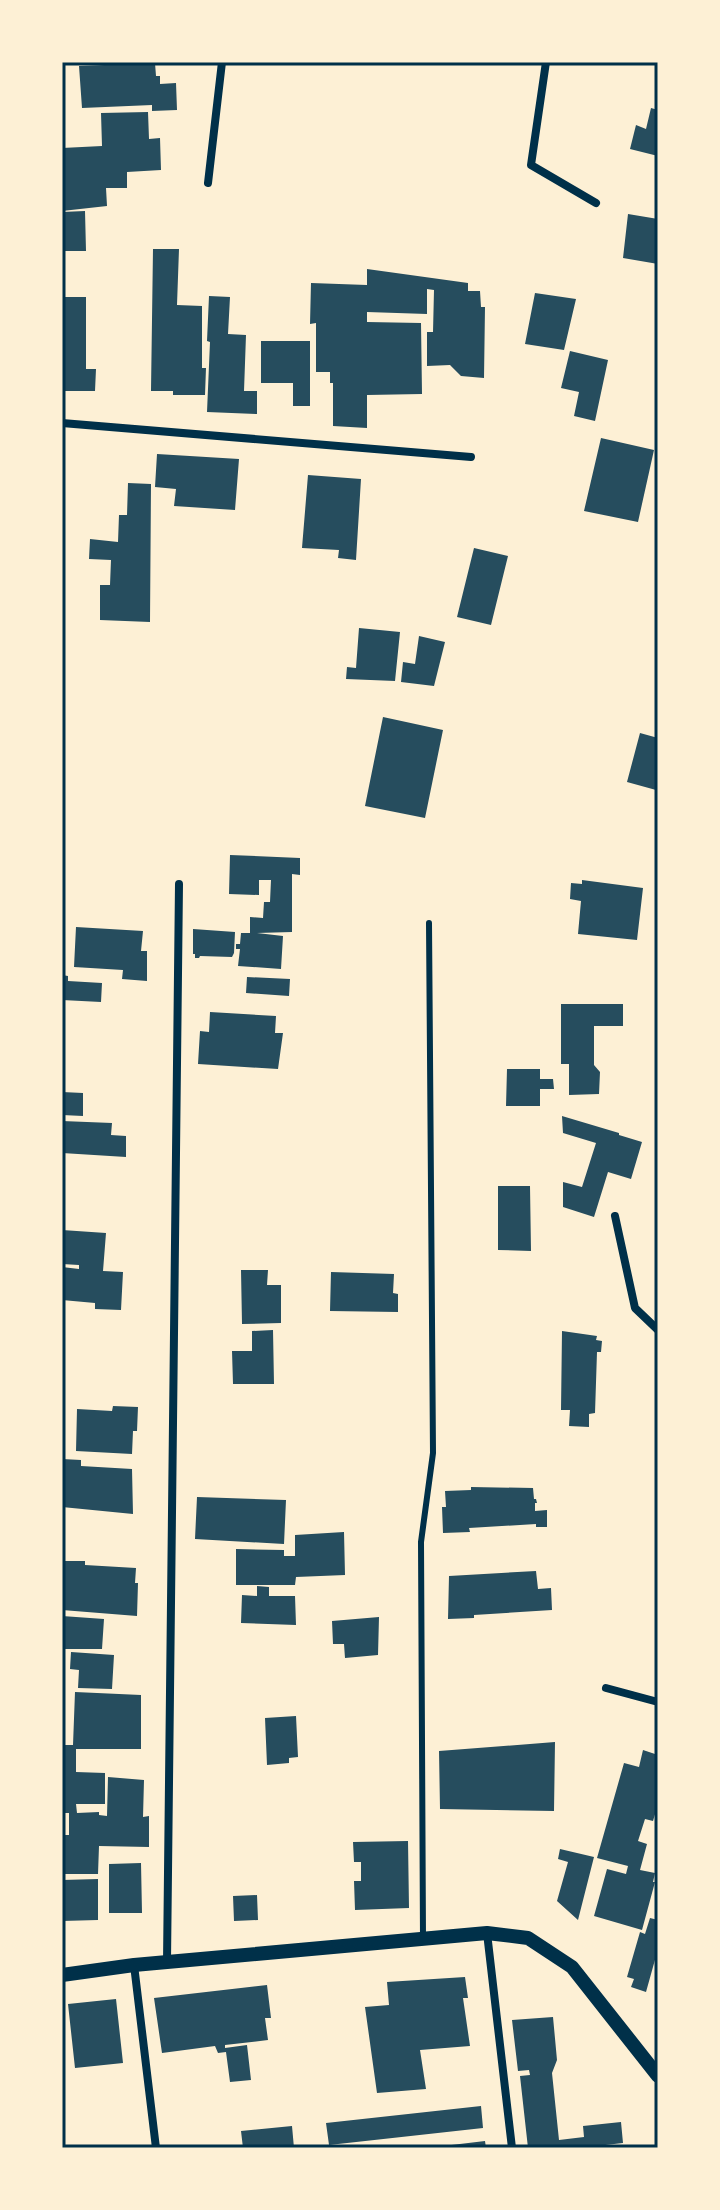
<svg xmlns="http://www.w3.org/2000/svg" width="720" height="2210" font-family="Manrope,sans-serif">
<rect width="100%" height="100%" fill="#fdf0d5"/>
<path fill="#264d5e" d="M155,63L156,76H160V84L176,83L177,110L152,111V105L82,108L79,66Z
M651,108L658,110V156L630,149L636,125L646,129Z
M148,112L149,139L160,138L161,170L127,172V188H106L107,206L62,211V148L102,146L101,113Z
M85,211L86,251H62V212Z
M628,214L658,219V264L623,258Z
M153,249H179L177,305L202,306V368H206L205,395H173V391H151Z
M367,269L468,283V291H480L481,307H485L484,378L461,376L450,365L427,366V332H433L434,290L427,289V314L367,312V322L421,323L422,394L367,395V428L333,426V383H330V372H316V323L310,324L311,283L367,285Z
M535,293L576,299L564,350L525,344Z
M209,296L230,297L228,334L246,335L244,391H257V414L207,412L210,342L207,341Z
M62,297H86V369H96L95,391H62Z
M261,341H310V406H293V383H261Z
M570,351L608,360L595,421L574,416L579,392L561,388Z
M601,438L654,450L638,522L584,511Z
M157,454L239,459L235,510L174,506L176,489L155,487Z
M308,475L361,479L356,560L338,558L339,550L302,548Z
M128,483L151,484L150,622L100,620V585H110L111,560L89,559L90,539L118,542L119,515H127Z
M474,548L508,556L491,625L457,617Z
M359,628L400,632L395,681L346,679L347,667L356,668Z
M419,636L445,642L434,686L401,682L403,662L415,664Z
M383,717L443,730L425,818L365,806Z
M640,733L658,738L656,790L627,782Z
M230,855L300,858V875L292,874V932L257,933L283,936L281,969L238,966L240,949H236V944H240L241,933H250V917L263,918L264,902H270L271,880H259V895L229,894Z
M582,880L643,888L637,940L578,934L581,901L570,899L571,883L582,884Z
M76,927L143,931L141,951H147V981L122,979L123,970L74,967Z
M193,929L235,932L234,953L232,957L200,956L199,958H195V954H193Z
M62,975L68,976V981L102,983L101,1002L62,1000Z
M247,977L290,979L289,996L246,993Z
M561,1004H623V1026H594V1065L600,1072L599,1094L569,1095V1064H561Z
M210,1012L276,1016L275,1033H283L278,1069L198,1064L200,1031L209,1032Z
M507,1069H540V1079H553L554,1089H540V1106H506Z
M62,1092L83,1093V1116L62,1115Z
M562,1116L619,1133V1135L642,1142L631,1179L608,1172L594,1217L563,1207V1182L582,1187L596,1143L563,1133Z
M62,1121L112,1123L111,1135L126,1136V1157L62,1153Z
M498,1186H530L531,1251L498,1250Z
M62,1230L106,1233L103,1271L123,1272L121,1310L95,1309V1303L62,1300V1267L79,1269V1265L62,1264Z
M241,1270H268L267,1285H281V1323L242,1324Z
M331,1272L394,1274L393,1293L398,1294V1312L330,1311Z
M273,1330L274,1384H233L232,1351H252V1331Z
M562,1331L597,1336L596,1340L602,1341L601,1352H597L595,1413L589,1414V1427L569,1426L570,1410H561Z
M113,1406L138,1407L137,1431H133L132,1454L76,1451L77,1409L112,1411Z
M62,1459L81,1460V1466L132,1469L133,1514L62,1507Z
M471,1487L533,1488L534,1499H536L537,1503H535V1511L547,1510V1527H536V1524L469,1528L470,1532L443,1533L442,1507H446L445,1491L471,1490Z
M197,1497L286,1500L284,1544L195,1539Z
M344,1532L345,1575L296,1577L295,1585H236V1549L284,1550V1556H295V1535Z
M65,1561H85V1565L136,1568L135,1583H138L137,1616L62,1610Z
M536,1571L538,1589L551,1588L552,1610L474,1615V1618L448,1619L449,1576Z
M257,1586L269,1587V1596H295L296,1625L241,1623L242,1595L257,1596Z
M62,1616L104,1619L102,1649H62Z
M379,1617L378,1655L345,1658L344,1644H333L332,1621Z
M71,1652L114,1655L112,1689L78,1688L79,1670L70,1669Z
M75,1692L141,1695V1749H76V1772L105,1773V1804H76L77,1813L99,1812V1815L107,1816L108,1777L144,1780L143,1817L149,1816V1847L99,1846L98,1874H62V1835H69V1813H62V1745H73Z
M296,1716L298,1757L289,1758V1763L267,1765L265,1718Z
M555,1742L554,1811L440,1809L439,1751Z
M643,1750L658,1755V1804L653,1821L645,1819L638,1841L647,1844L640,1870L655,1873L653,1882H655L642,1930L594,1916L607,1869L626,1874L628,1866L597,1858L624,1763L639,1767Z
M408,1841L409,1908L355,1910L354,1881H361V1862H354L353,1842Z
M560,1849L594,1857L578,1920L557,1901L568,1862L558,1859Z
M141,1863L142,1913H109V1864Z
M98,1879V1920L62,1921V1880Z
M257,1895L258,1920L234,1921L233,1896Z
M650,1918L658,1920V1949L646,1992L631,1987L634,1979L627,1977L640,1932L645,1934Z
M465,1977L468,1998H463L470,2046L420,2050L426,2089L377,2093L365,2007L389,2005L387,1982Z
M267,1985L271,2018H265L268,2040L225,2045V2048L247,2045L251,2080L230,2082L226,2052L218,2053L215,2046L162,2053L154,1998Z
M116,1999L123,2063L75,2068L68,2004Z
M553,2017L557,2060L552,2073L559,2140L584,2137L583,2126L621,2122L623,2143L579,2148H528L520,2076L530,2075L529,2070L518,2071L512,2020Z
M481,2106L483,2128L329,2145L326,2123Z
M292,2126L294,2148H243L241,2131Z
M485,2141L486,2148H443V2146Z"/>
<g fill="none" stroke-linecap="round" stroke-linejoin="round">
<path stroke="#003049" stroke-width="6" d="M423,1938L421,1542L433,1453L429,923"/>
<path stroke="#003049" stroke-width="8" d="M546,62L531,165L596,203
M208,183L222,62
M62,423L471,457
M615,1216L635,1308L658,1330
M606,1688L658,1702
M487,1933L512,2148
M167,1962L179,884
M134,1965L156,2148"/>
<path stroke="#003049" stroke-width="14" d="M62,1975L134,1965L487,1933L528,1938L572,1967L658,2076"/>
</g>
<rect width="720" height="2210" fill="none" stroke="#fdf0d5" stroke-width="128"/>
<rect x="64" y="64" width="592" height="2082" fill="none" stroke="#003049" stroke-width="3"/>
</svg>
